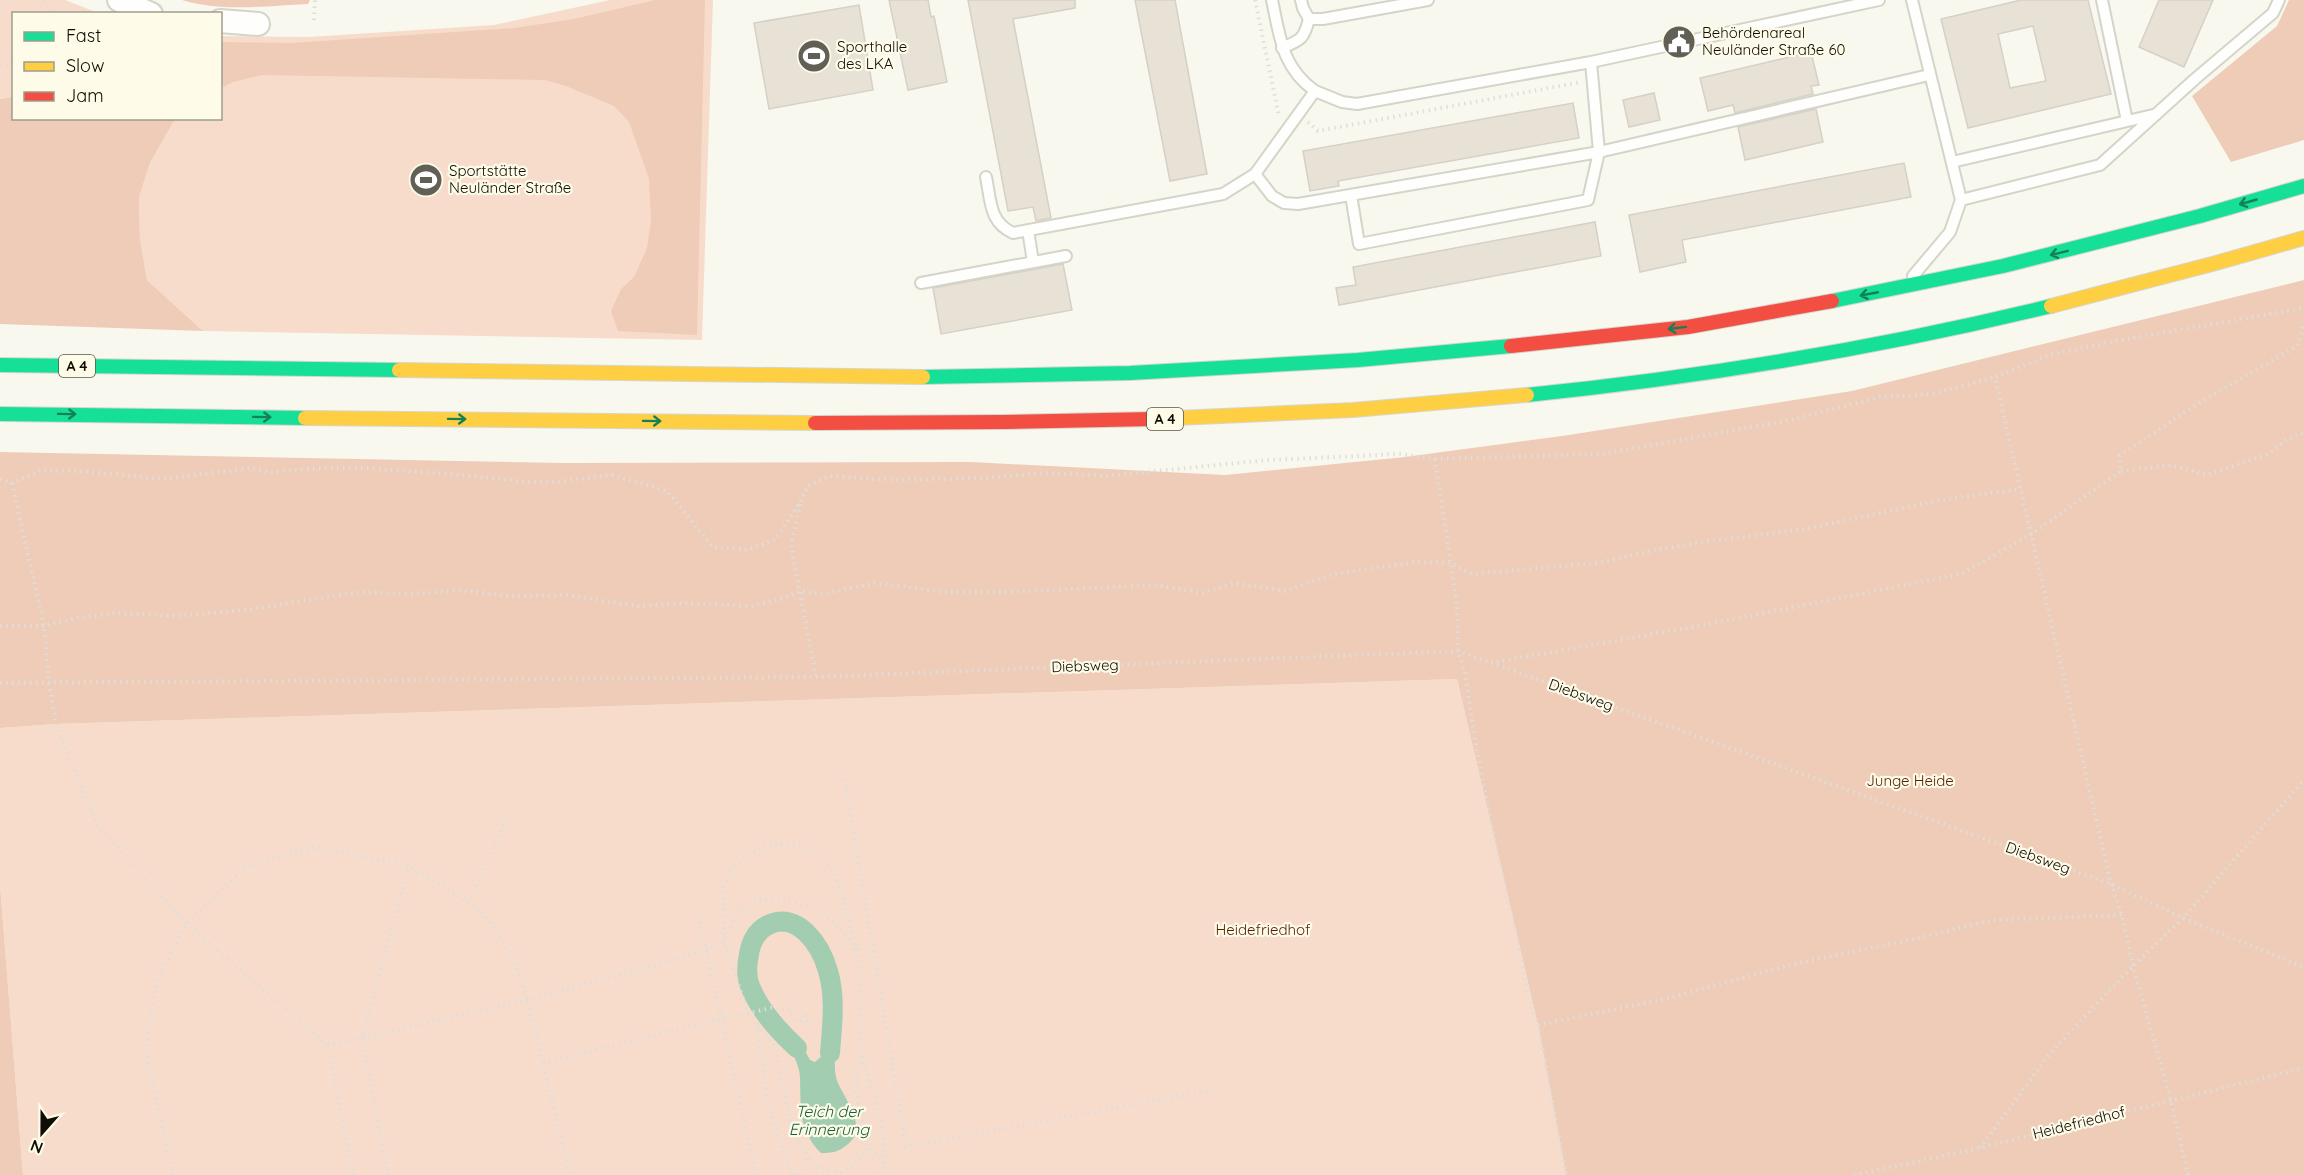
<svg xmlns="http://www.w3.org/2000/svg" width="2304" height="1175" font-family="Quicksand,sans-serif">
<rect width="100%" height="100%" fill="#f9f8ee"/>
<path fill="#f8dccb" d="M0,0H65L96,12L14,14L13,97L0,99Z
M610,0H713L702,340L203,331L147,280L140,239L139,197L150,163L175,119L220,118L221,36L309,37L494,25Z
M1457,679L1538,1025L1566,1175H23L0,885V728L56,724Z"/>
<path fill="#eeccb8" d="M182,0H310L308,4C267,6 221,12 182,0Z
M655,0H705L697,335L618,331L611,311L621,289L634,277L647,248L651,221L649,179L629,122L614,106L566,86L545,80L262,75L233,82L221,88V42L291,43L514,28L574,19Z
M2289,0H2304V140L2231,162L2192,96L2277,26Z
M13,97L14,118L175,119L150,163L139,197L140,239L147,280L203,331L0,324V99Z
M2304,280V1175H1566L1538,1025L1457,679L56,724L0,728V452L565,463L971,462L1225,475L1405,457L1562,436L1852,391Z
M0,885L23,1175H0Z"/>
<path fill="#a3cdb0" d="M803,1047L810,1060L815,1062L823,1055H835C835,1064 834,1074 838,1083C846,1101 869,1129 847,1145C838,1152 833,1153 821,1153C798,1130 801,1108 800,1078C800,1069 795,1059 792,1051Z"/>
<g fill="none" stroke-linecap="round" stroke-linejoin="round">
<path stroke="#a3cdb0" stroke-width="20" d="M797,1048C778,1030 760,1011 750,986C746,977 747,964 749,954C751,942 756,931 768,925C798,910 821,946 828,971C836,998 832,1026 830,1053"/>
</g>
<path fill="#e8e1d5" stroke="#d5d0c8" stroke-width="1.5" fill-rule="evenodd" d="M889,0H928L931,17L934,16L947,82L908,90Z
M968,0H1075V8L1013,19L1051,218L1036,221L1033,207L1008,211Z
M1135,0H1175L1207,174L1170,181Z
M2021,0H2088L2111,94L1968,128L1941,19ZM2033,26L2046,81L2010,88L1998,34Z
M2159,0H2213L2184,67L2139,47Z
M859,5L873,90L769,109L754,23Z
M1811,52L1819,85L1811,86L1813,94L1735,113L1733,105L1708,111L1700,78Z
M1654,93L1660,120L1629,127L1623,100Z
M1573,103L1579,138L1338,181L1339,186L1310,191L1303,151Z
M1816,109L1823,142L1745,160L1738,127Z
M1904,163L1911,197L1682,240L1686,262L1640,272L1629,215Z
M1595,222L1601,256L1339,305L1336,288L1356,285L1353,267Z
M1063,264L1072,310L941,334L933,288Z"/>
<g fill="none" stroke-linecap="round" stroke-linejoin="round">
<defs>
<path id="lane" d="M1301,0L1303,8L1309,19H1323L1428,0
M1912,0L1961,200L1950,232L1913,276
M2102,0L2127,121
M1282,48C1301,40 1304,39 1309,19
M1591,62L1599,152L1929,75
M1315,91L1342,102L1357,104L1591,62L1879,0
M1952,162L2153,115
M1255,174L1272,196L1284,203L1298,204L1599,152L1588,200L1359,244L1351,195
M986,177C991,201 989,222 1013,233L1223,194L1255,174L1315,91C1282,68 1280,37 1272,0
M1961,200L2100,165L2195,79L2273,13L2279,0
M1028,230L1033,262
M921,283L1066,256"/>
<path id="street" d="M119,0L151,14
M220,21L258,24"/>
<path id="fast" d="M1832,301L2003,266L2200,216L2304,186
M0,365L399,370
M923,377L1130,373L1358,360L1511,346
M1527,395C1703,377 1879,348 2051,306
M0,414L305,418"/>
<path id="slow" d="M2051,306L2216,263L2304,238
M399,370L923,377
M305,418L815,423
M1154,419L1353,410L1527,395"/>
<path id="jam" d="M1511,346L1688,327L1832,301
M815,423L1003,422L1154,419"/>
</defs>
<use href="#lane" stroke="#d5d4c9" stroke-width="14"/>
<use href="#street" stroke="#d5d4c9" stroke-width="26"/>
<use href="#fast" stroke="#d6d6d0" stroke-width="16"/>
<use href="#slow" stroke="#d6d6d0" stroke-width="16"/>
<use href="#jam" stroke="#d6d6d0" stroke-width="16"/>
<path stroke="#dfdeda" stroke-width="4" stroke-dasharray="1.5 4.5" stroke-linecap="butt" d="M44,0L52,14
M1255,0L1279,116
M314,20L315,0
M0,66L14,61
M1308,122L1318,131L1581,82
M1435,459L1457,606L1458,651L1465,673L1474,735L1494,838L1530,1000L1538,1025L1566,1175
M2121,471L2171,465L2207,475L2268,454L2286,440L2300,433L2304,434
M0,479L12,483L41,470L95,472L161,479L251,468L272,472L303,469L362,468L435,473L544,483L612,475L667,491L713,547L748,550L776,539L800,502L808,486L829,476L895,480L987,478L1048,473L1103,476L1269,460L1400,454L1435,459L1602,454L1790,420L1880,397L1932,394L1995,377
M12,483L44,626L49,684L56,724L97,825L186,923L328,1045
M800,504L791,545L816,677
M0,626H44L77,618L117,613L176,616L252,609L360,592L412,594L461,590L510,596L566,595L638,606L687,603L751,606L781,599L801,591L822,594L875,583L945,592H1008L1157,585L1202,593L1235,583L1285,591L1334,574L1416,562L1450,563L1473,574L1598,563L1655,550L1709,541L1800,530L1936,501L2019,489
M1491,663L1693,627L1961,574L2030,535L2121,471L2119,456L2199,403L2297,346L2304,325
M0,683L816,677L1458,651L2111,884L2183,918L2304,967
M845,779L906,1147L1210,1090
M469,903L506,819
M700,921L756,1175
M758,1025L775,1047L790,1120L799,1142L808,1156
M1538,1025L1669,998L1793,964L1905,941L1993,920L2122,915
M862,1056L857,1074L855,1092L869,1145L884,1163
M543,1063L721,1019L771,1008L789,1009L795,1020L807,1021L805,1012
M1980,1148L2051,1052L2133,966L2183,918L2304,780
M173,1175L146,1052L156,983L186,923L246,867L315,847L409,866L483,911L512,955L528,1000L570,1175
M353,1175L328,1045L528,1000L706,950L724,943C728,933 732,922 738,913C757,889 803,901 825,915C837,922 847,939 857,950
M388,1175L362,1037L409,866
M793,1175L778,1138L769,1106L756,1023L748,1013L724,943L723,890L729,873L735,864L769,843L792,844L815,850L835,874L858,951L862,1056L882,1123L885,1164L879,1175
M797,1175L808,1156L818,1168L841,1172L856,1165L869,1145
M1854,1175L1980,1148L2304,1068
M2188,1175L2171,1100L2133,966L2122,915L2111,884L1995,377L2050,355L2105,343L2304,308"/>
<use href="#lane" stroke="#fefefc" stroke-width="10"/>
<use href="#street" stroke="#fefefc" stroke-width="22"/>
<use href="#fast" stroke="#16e098" stroke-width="14"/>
<use href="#slow" stroke="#ffcf43" stroke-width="14"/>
<use href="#jam" stroke="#f24e42" stroke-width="14"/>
</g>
<defs><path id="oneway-shaft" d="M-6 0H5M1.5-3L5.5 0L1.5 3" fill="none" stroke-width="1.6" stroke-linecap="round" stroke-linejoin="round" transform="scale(1.5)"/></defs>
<g stroke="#138155">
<use href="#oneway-shaft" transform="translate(2248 202) rotate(164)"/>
<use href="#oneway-shaft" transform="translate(2059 253) rotate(166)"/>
<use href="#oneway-shaft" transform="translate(1869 294) rotate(169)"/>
<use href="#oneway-shaft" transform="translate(1677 328) rotate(173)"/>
<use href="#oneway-shaft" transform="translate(67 414) rotate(1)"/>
<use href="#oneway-shaft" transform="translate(262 417) rotate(1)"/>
<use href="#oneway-shaft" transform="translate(457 419) rotate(1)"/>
<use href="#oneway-shaft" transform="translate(652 421) rotate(1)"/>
</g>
<defs>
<symbol id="civic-disc" viewBox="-11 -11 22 22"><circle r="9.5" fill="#615f56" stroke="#fefce9"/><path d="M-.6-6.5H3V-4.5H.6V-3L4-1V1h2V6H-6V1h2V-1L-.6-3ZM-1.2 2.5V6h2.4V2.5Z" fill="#fff"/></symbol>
<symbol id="stadium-disc" viewBox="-11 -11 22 22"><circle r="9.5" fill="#615f56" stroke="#fefce9"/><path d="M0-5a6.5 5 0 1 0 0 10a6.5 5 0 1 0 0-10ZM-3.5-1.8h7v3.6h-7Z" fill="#fff"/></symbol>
</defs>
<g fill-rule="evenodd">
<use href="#civic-disc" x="1660" y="23" width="38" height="38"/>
<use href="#stadium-disc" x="795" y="37" width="38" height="38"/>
<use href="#stadium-disc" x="407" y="161" width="38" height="38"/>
</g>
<g text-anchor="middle" stroke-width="4.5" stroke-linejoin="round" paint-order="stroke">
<g fill="#fefce9" stroke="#575549" stroke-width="1.5">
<rect x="59" y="355" width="36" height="22" rx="4.5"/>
<rect x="1147" y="408" width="36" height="22" rx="4.5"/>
</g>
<g font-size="14" font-weight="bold" fill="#0f0d04">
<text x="77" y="371">A 4</text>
<text x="1165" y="424">A 4</text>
</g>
<g font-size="15" fill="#0f0d04" stroke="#fefce9" text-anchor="start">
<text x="1702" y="38">Behördenareal<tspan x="1702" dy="17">Neuländer Straße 60</tspan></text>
<text x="837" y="52">Sporthalle<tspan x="837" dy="17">des LKA</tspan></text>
<text x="449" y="176">Sportstätte<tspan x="449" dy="17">Neuländer Straße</tspan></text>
</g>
<g font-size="15" fill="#0f0d04" stroke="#fefce9">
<text transform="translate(1085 666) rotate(-2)" y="5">Diebsweg</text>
<text transform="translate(1581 695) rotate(20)" y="5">Diebsweg</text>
<text transform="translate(2038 858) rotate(20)" y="5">Diebsweg</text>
<text transform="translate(2079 1123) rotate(-14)" y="5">Heidefriedhof</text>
</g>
<g font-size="15" fill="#541f00" stroke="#fefce9">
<text x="1910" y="786">Junge Heide</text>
<text x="1263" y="935">Heidefriedhof</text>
</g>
<g font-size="16" font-style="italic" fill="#195e3b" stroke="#fefce9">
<text x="829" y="1117">Teich der<tspan x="829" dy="18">Erinnerung</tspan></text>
</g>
</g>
<rect x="12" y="12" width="210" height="108" fill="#fefce9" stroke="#9e9c8d" stroke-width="1.5"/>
<rect x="24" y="32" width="30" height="9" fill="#16e098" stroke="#9e9c8d" stroke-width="1.5"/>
<text x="66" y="42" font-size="18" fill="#0f0d04">Fast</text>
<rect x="24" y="62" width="30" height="9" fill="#ffcf43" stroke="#9e9c8d" stroke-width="1.5"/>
<text x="66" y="72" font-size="18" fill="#0f0d04">Slow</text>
<rect x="24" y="92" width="30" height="9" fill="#f24e42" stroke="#9e9c8d" stroke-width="1.5"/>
<text x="66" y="102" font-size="18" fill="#0f0d04">Jam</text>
<g transform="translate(42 1133) rotate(201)" stroke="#fefce9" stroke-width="4.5" paint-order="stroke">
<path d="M0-4.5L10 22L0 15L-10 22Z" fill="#0f0d04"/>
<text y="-9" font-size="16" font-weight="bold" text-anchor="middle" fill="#0f0d04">N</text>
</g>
</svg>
